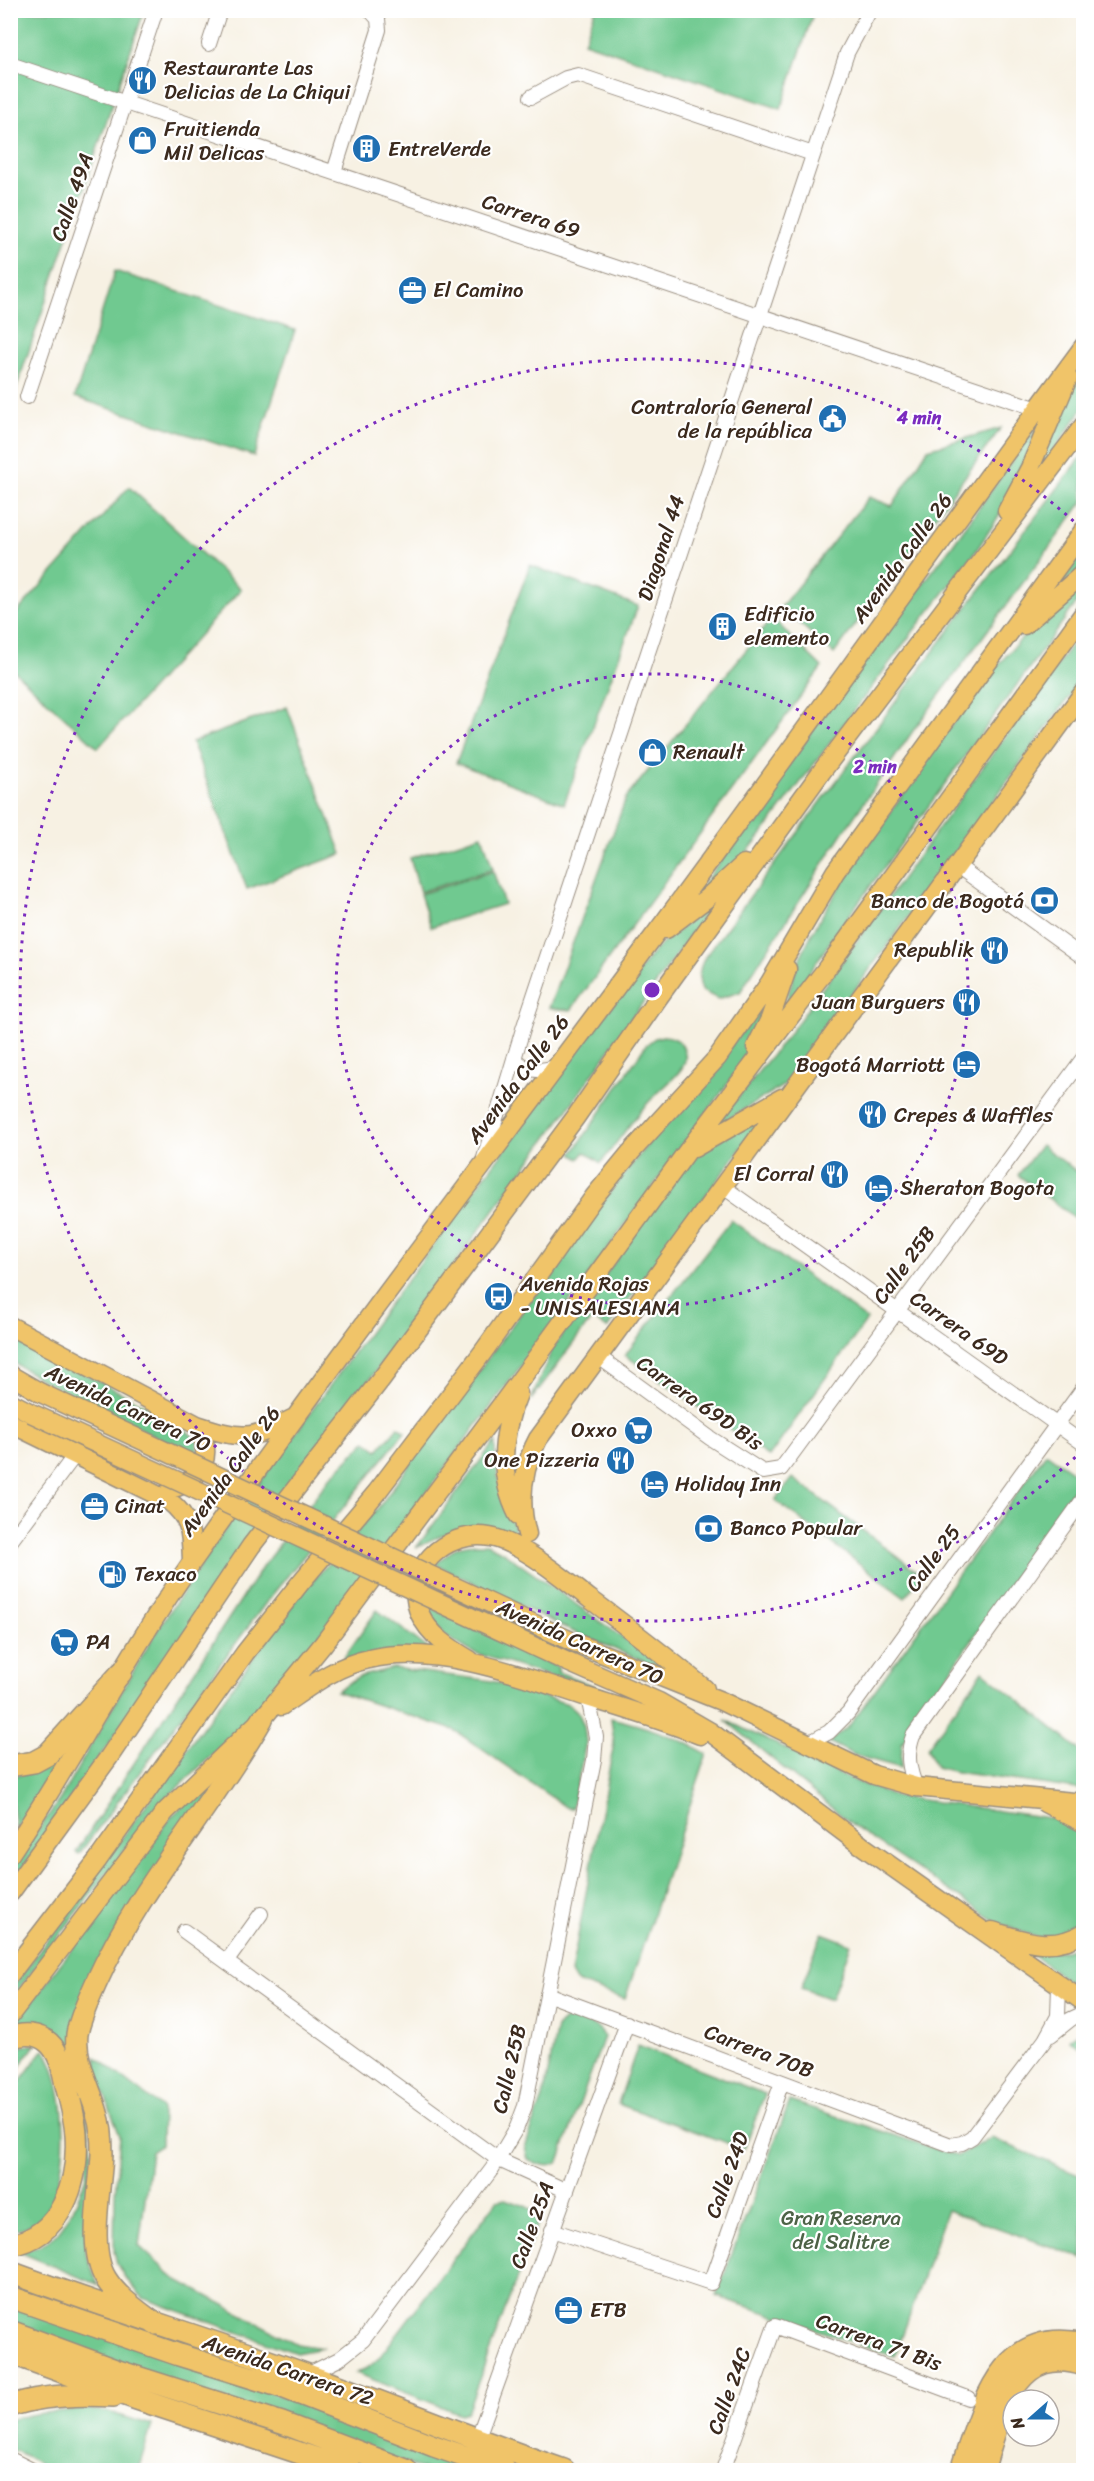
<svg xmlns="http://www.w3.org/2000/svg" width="1094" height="2481" font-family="Sriracha,sans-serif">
<rect width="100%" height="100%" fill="#fff"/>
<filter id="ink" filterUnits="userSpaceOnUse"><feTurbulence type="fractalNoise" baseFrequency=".0167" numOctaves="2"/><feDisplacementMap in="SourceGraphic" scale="12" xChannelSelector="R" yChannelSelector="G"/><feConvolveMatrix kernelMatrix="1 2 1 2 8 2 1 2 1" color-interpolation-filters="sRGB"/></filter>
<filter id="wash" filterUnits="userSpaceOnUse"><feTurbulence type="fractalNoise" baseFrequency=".008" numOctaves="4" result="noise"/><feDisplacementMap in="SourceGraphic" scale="24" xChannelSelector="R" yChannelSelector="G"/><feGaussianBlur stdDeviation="1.35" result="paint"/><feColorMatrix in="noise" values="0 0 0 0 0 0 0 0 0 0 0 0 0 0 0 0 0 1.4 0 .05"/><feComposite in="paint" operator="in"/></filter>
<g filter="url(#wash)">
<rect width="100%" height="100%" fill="#f7f1e3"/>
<path fill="#6fc990" stroke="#557a57" stroke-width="1.5" d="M11,11H144L11,404Z
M595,11V10L814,11L781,109L584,42Z
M115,271L295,330L254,456L75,397Z
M1083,362V408L1046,462L1040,460Z
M1040,422L1007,504L970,560L915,629L762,834L735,867L688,906L842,689L951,547Z
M1001,428L834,654L781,607L869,497L892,506L928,449Z
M1083,455V502L913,731L843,833L740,992L718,999L702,991C697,978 699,969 705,957L956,621Z
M129,487L241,589L98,748L11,668V619Z
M1083,540V567L1044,599Z
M530,565L638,606L564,804L456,763Z
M1083,582V594L837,932L783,1011C790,990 795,967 805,947C828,900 859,859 888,816C946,732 1002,645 1083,582Z
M772,618L822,667L571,1010L549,1008L626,798Z
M1083,629V678L786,1084L713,1128L793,1029Z
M287,707L342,854L247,889L192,742Z
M482,835L493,869L420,892L410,858Z
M493,871L504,904L431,927L420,894Z
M714,901L568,1109L357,1397L293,1478L11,1885V1868L60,1799L156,1632L217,1541L379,1318L611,1007L655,950Z
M766,1003L740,1067L571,1299L302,1659L243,1726L158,1806L11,1999L10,1991L297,1598L378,1508L600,1205L657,1132Z
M663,1036C680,1036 691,1052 682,1068C673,1081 657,1092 646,1105C630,1123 616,1144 601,1163L585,1152L579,1159L572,1154L646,1045L655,1038Z
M767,1113L607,1329L592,1318L531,1400L552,1349L691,1155Z
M1041,1145L1083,1176V1224L1018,1175Z
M731,1220L867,1320L769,1457L625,1355Z
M11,1335L177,1422L198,1441L197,1457L42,1380L11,1361Z
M398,1427L405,1432L268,1600L79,1854L76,1852L263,1566L328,1480L366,1441L378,1450Z
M495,1441C495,1475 502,1504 517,1534C479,1523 449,1528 416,1548Z
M1046,1453L1081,1478L902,1743L901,1768L854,1755L829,1742L849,1726Z
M793,1478L922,1575L905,1598L775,1500Z
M472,1544H487L503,1552L672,1673L576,1633L435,1564L457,1547Z
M423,1604L558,1667V1672L650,1708L472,1652L443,1635Z
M377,1610L430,1650L343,1659Z
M393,1668L492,1681L568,1704L579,1714L584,1726L586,1742L572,1808H567L454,1730L336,1691L358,1677Z
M983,1671L1083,1753V1790L956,1772L936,1767L927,1748Z
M611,1718C645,1726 677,1736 707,1754L625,1999L576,1982L571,1973L614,1743Z
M725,1720L853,1780L895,1796L1049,1818L1073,1825L1083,1833V1923L1062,1935L1038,1938L1000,1924L860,1831Z
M69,1745L42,1793L16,1829L11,1795L10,1776C40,1773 48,1765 69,1745Z
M239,1753L88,1981L83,2097L92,2153L86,2221V2253L98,2285L19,2252C50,2244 58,2237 73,2209C78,2198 84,2186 86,2175C93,2128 70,2080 57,2036C44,2024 33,2022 15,2024L172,1816Z
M822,1933L851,1944L831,1999L801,1988Z
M1083,1944V1992L1027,1951C1047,1954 1066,1952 1083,1944Z
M567,2018C579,2019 601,2024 604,2037L559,2161C551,2170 537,2164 528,2159L525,2147L543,2098L557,2027Z
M1083,2030H1084L1083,2050L1069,2039Z
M36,2044L11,2078V2048Z
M638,2045L765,2094L744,2149L618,2104Z
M44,2049C69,2083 72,2182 43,2216C35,2226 22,2228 11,2231V2093Z
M96,2057L162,2108L161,2145L151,2152L139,2246L174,2278L297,2344L323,2348L296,2353L143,2298L124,2276L117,2264L114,2251L115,2194L120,2136L98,2077Z
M790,2101L957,2156L992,2138L1083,2177V2258L947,2210L895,2356L716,2296Z
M505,2199C518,2204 539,2206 537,2224L467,2412L460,2414L356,2373L369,2367L379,2358L497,2201Z
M10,2280L125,2321L110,2323L11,2289Z
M10,2305L231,2378L482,2470H425L11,2326Z
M81,2409L105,2411L152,2425L138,2470C110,2471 80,2474 52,2470C41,2469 27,2452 11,2450V2419L35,2414Z
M243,2420L383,2470H366L228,2421Z"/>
</g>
<g filter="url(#ink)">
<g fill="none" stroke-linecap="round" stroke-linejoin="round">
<defs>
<path id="minor" d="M209,44L220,10
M10,64L1038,409
M531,97L566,78L578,75L813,154
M334,172L379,30L378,19L370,10
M27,397L156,10
M956,865L1084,958
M514,1058C526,1072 538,1072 555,1067
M484,1158L523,1029L847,53L870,10
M722,1186L1084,1444
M599,1357L710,1438L763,1472L781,1469L1084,1057
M10,1542L75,1455
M807,1744L829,1732L848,1713L1084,1387
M916,1787C909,1769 906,1755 913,1736L1084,1498
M184,1931L499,2160L567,2191
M227,1961L261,1914
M547,1994L951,2145L962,2143L972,2137L1045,2040L1058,2016L1059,1985
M1051,2035L1071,2019L1084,2013
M552,2230L711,2283L782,2082
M307,2375L339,2359L363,2340L492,2169L517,2127L525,2106L594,1760L596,1737L588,1697
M477,2440L627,2023
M10,2459L32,2470
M723,2470L775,2326L968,2398"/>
<path id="major" d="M1007,511L1030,468L1068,378
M1024,625L1084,573
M666,929L707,898L744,864
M756,1047L770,1019L787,969
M694,1148L782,1098
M10,1326L197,1425C241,1439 250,1441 292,1419
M10,1375L41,1393
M10,1402L31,1413
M10,1423L169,1501C192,1519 191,1534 192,1562
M171,1489C204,1479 214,1455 197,1425
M518,1515C498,1475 501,1434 518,1394
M527,1534C518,1501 522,1469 538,1439L1084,692
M571,1641L721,1701L874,1775L916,1787L1084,1803
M470,1660C451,1649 429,1635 420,1614C401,1570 446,1529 490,1537C522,1543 564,1579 590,1599C629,1628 668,1658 705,1689
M563,1660L659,1702L709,1731L861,1845L1084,2002
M281,1706C309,1687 335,1666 369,1659C437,1643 523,1676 587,1697C625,1709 663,1720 700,1735
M1045,1803L1084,1823
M10,1854C74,1759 126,1656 192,1562C340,1351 498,1147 651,940C797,744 938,543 1084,346
M10,1893L109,1757L251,1546L382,1378L575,1118L658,998L822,771L1084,425
M992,1931C1026,1941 1051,1952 1084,1933
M10,1974L97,1861L245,1653L301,1582L377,1492L483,1352L594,1197L631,1152L717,1058L769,984L835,872L1084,530
M10,2015L165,1812L262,1719L324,1643L529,1368L686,1153L827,968L1084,613"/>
<path id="highway" d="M10,1766L34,1762L47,1755L121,1673
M10,2038C23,2033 38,2033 49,2043C60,2053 63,2071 66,2085C70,2101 75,2118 76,2135C79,2181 62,2237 10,2245
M10,2272C109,2309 209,2339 308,2375C394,2406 478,2441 564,2470
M10,2297L179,2355L282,2387L434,2446L504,2470
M155,2324C137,2310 118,2298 106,2279C87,2249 101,2188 102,2153C102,2140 101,2125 97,2113C90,2087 74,2061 77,2034C80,2017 89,1999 96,1983C138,1889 211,1808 262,1719
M10,2331L118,2371L282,2423L406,2470
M10,2353L134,2398L351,2470
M10,2406C41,2395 81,2394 114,2396
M961,2470C982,2410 998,2325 1084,2344
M983,2470C999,2422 1012,2341 1084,2365"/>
</defs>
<use href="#minor" stroke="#998e80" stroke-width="16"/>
<use href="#major" stroke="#998e80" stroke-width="21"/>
<use href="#highway" stroke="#998e80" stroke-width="24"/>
<use href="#minor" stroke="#fff" stroke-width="14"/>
<use href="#major" stroke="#f0c469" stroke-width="18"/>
<use href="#highway" stroke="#f0c469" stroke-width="21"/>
<defs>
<path id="major-bridge" d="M41,1393L571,1641
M31,1413L563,1660"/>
</defs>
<use href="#major-bridge" stroke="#998e80" stroke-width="21" stroke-linecap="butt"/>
<use href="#major-bridge" stroke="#f0c469" stroke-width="18"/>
</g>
</g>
<g fill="none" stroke="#7b2cbf" stroke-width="3" stroke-dasharray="3 6">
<circle cx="652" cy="990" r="316"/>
<path d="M1082 1451A631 631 0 1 1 1082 529"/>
</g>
<defs>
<symbol id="restaurant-disc" viewBox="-11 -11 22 22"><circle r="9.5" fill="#1f6fb2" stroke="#fff"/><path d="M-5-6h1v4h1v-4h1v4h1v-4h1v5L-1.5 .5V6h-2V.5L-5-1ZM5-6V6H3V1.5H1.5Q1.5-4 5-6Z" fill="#fff"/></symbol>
<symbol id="shop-disc" viewBox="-11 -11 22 22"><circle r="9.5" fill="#1f6fb2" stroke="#fff"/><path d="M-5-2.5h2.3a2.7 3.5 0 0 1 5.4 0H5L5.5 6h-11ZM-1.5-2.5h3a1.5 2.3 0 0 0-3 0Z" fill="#fff"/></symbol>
<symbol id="building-disc" viewBox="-11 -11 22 22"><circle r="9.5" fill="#1f6fb2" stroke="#fff"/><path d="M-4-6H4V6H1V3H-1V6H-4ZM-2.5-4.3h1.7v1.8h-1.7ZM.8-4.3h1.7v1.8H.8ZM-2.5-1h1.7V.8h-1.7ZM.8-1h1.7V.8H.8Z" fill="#fff"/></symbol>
<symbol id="office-disc" viewBox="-11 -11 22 22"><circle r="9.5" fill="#1f6fb2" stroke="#fff"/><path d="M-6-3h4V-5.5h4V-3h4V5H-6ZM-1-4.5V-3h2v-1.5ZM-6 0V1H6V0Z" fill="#fff"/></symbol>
<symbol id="civic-disc" viewBox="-11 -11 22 22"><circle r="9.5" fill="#1f6fb2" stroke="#fff"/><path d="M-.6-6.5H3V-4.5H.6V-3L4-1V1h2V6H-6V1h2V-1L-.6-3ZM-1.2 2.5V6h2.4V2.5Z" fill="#fff"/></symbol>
<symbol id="bank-disc" viewBox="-11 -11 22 22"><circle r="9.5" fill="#1f6fb2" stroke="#fff"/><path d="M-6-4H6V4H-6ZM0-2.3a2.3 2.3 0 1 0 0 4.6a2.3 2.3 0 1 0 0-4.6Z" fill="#fff"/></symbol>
<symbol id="hotel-disc" viewBox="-11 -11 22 22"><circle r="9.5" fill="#1f6fb2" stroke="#fff"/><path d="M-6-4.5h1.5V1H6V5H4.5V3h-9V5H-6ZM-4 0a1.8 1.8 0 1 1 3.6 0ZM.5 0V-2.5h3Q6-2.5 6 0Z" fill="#fff"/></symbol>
<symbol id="bus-disc" viewBox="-11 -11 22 22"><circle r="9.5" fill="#1f6fb2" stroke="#fff"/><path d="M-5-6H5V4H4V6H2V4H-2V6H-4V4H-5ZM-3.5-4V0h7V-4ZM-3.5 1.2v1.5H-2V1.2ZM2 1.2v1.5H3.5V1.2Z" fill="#fff"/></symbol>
<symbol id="supermarket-disc" viewBox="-11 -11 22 22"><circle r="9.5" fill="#1f6fb2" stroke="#fff"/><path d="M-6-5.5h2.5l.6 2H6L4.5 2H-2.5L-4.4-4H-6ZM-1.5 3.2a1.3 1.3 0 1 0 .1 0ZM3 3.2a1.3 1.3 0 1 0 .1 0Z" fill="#fff"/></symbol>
<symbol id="fuel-disc" viewBox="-11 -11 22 22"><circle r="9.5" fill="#1f6fb2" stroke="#fff"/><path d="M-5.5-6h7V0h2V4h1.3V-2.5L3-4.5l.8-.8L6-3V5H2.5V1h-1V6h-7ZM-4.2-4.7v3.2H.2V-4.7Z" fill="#fff"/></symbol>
</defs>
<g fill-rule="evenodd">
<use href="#restaurant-disc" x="126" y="64" width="33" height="33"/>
<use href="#shop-disc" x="126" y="124" width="33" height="33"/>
<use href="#building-disc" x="350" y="132" width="33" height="33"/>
<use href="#office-disc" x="396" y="274" width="33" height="33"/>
<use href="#civic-disc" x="816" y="402" width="33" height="33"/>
<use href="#building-disc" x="706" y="610" width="33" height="33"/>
<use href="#shop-disc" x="636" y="736" width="33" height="33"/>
<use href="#bank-disc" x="1028" y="884" width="33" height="33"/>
<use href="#restaurant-disc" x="978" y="934" width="33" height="33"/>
<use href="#restaurant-disc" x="950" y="986" width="33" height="33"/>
<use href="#hotel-disc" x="950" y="1048" width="33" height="33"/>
<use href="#restaurant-disc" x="856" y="1098" width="33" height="33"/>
<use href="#restaurant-disc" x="818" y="1158" width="33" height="33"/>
<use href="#hotel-disc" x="862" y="1172" width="33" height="33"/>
<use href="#bus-disc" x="482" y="1280" width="33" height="33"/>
<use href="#supermarket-disc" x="622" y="1414" width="33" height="33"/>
<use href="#restaurant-disc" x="604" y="1444" width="33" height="33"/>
<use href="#hotel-disc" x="638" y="1468" width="33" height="33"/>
<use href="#office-disc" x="78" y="1490" width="33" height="33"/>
<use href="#bank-disc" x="692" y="1512" width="33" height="33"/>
<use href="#fuel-disc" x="96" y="1558" width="33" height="33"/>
<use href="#supermarket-disc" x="48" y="1626" width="33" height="33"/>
<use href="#office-disc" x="552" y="2294" width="33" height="33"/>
</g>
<g text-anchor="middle" stroke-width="4.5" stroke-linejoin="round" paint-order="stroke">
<g font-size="21" fill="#3b2a1e" stroke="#fff" text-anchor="start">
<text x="164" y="75">Restaurante Las<tspan x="164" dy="24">Delicias de La Chiqui</tspan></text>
<text x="164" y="136">Fruitienda<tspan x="164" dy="24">Mil Delicas</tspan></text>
<text x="388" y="156">EntreVerde</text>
<text x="433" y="297">El Camino</text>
<text x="812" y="414" text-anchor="end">Contraloría General<tspan x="812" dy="24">de la república</tspan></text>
<text x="744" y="621">Edificio<tspan x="744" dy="24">elemento</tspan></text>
<text x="673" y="759">Renault</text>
<text x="1024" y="908" text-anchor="end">Banco de Bogotá</text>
<text x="974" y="957" text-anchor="end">Republik</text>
<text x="945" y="1009" text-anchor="end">Juan Burguers</text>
<text x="945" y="1072" text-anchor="end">Bogotá Marriott</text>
<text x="894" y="1122">Crepes &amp; Waffles</text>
<text x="814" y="1181" text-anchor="end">El Corral</text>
<text x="900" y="1195">Sheraton Bogota</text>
<text x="520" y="1291">Avenida Rojas<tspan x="520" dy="24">- UNISALESIANA</tspan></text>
<text x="617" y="1437" text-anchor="end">Oxxo</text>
<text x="599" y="1467" text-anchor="end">One Pizzeria</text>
<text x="675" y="1491">Holiday Inn</text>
<text x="115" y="1513">Cinat</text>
<text x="730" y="1535">Banco Popular</text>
<text x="134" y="1581">Texaco</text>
<text x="86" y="1649">PA</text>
<text x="590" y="2317">ETB</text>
</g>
<g font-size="21" fill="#3b2a1e" stroke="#fff">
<text transform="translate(72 197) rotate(-71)" y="7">Calle 49A</text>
<text transform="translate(531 216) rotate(18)" y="7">Carrera 69</text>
<text transform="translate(661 548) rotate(-72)" y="7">Diagonal 44</text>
<text transform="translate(902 558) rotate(-54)" y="7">Avenida Calle 26</text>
<text transform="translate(518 1079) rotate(-53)" y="7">Avenida Calle 26</text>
<text transform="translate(904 1265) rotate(-54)" y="7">Calle 25B</text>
<text transform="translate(959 1328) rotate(35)" y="7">Carrera 69D</text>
<text transform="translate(700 1403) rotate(35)" y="7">Carrera 69D Bis</text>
<text transform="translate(128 1408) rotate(25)" y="7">Avenida Carrera 70</text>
<text transform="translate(230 1471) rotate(-54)" y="7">Avenida Calle 26</text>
<text transform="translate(933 1558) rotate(-54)" y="7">Calle 25</text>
<text transform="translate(580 1642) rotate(24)" y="7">Avenida Carrera 70</text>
<text transform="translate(759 2051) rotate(21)" y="7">Carrera 70B</text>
<text transform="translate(509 2069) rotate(-77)" y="7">Calle 25B</text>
<text transform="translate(727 2175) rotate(-70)" y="7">Calle 24D</text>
<text transform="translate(532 2225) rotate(-70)" y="7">Calle 25A</text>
<text transform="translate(879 2342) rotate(20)" y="7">Carrera 71 Bis</text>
<text transform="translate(288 2370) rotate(19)" y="7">Avenida Carrera 72</text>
<text transform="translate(729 2391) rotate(-70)" y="7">Calle 24C</text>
</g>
<g font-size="21" fill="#4d6246" stroke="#fff">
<text x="841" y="2225">Gran Reserva<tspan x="841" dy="24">del Salitre</tspan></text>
</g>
</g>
<circle cx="652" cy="990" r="9" fill="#7b2cbf" stroke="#fff" stroke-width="3"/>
<g font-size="18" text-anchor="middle" font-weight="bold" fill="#7b2cbf" stroke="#fff" stroke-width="4.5" stroke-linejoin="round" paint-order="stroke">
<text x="919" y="424">4 min</text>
<text x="875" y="773">2 min</text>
</g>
<rect width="1094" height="2481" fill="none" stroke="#fff" stroke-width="36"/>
<g transform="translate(1031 2418) rotate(249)"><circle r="28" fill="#ffffff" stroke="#b1aaa5" stroke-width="1.5"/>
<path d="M0-4.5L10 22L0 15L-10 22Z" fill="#1f6fb2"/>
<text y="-9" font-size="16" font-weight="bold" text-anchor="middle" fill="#3b2a1e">N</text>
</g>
</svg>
